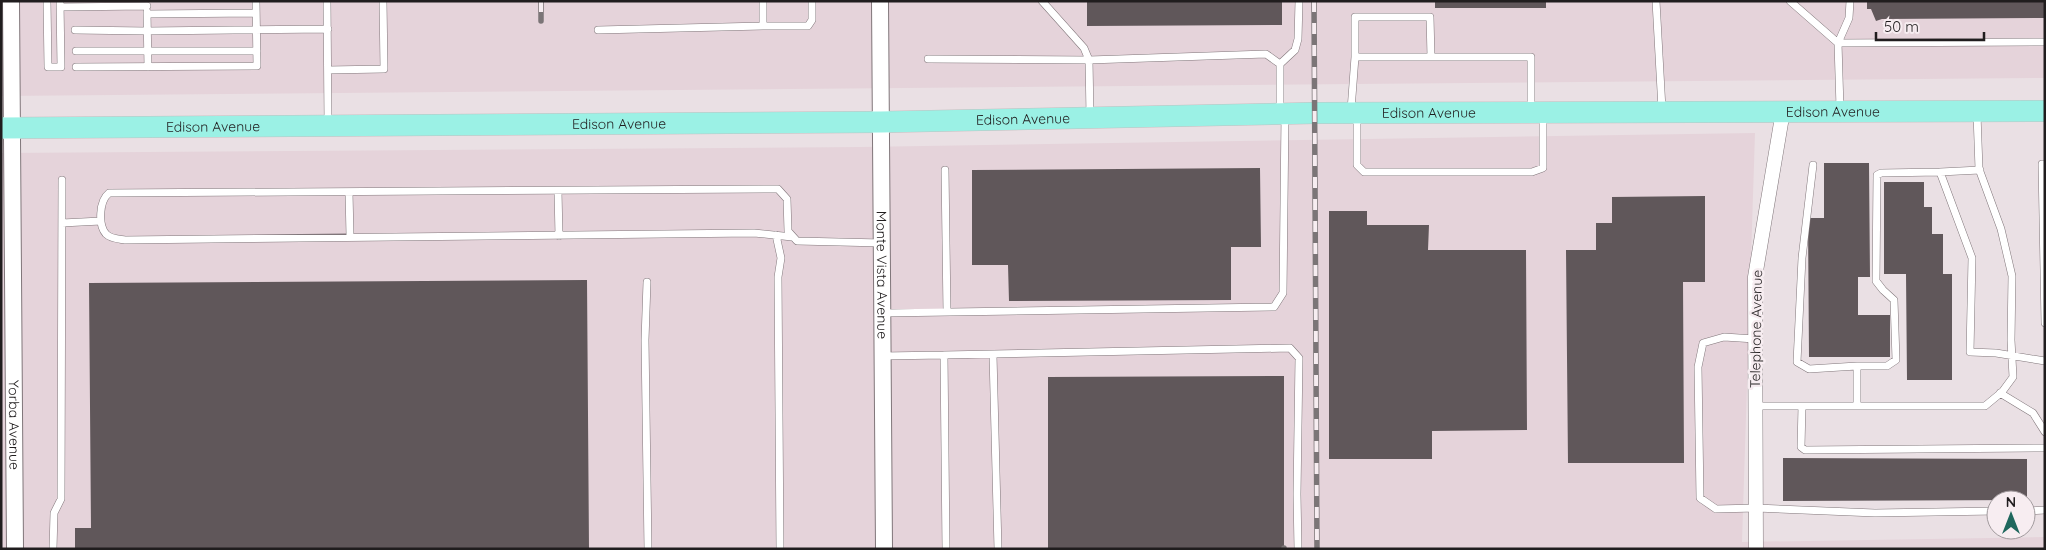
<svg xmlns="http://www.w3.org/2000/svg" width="2046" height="550" font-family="Quicksand,sans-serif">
<rect width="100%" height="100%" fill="#eae0e4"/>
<path fill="#e5d3da" d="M1,1H2045V78L1,96Z
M1755,133L1742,542L2045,537V549H1V153L861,147Z"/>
<path fill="#60575a" d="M1087,1H1282V25L1087,26Z
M1435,1H1546V8H1435Z
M1867,1H2045V18L1882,19L1876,21L1871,9H1867Z
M1824,163H1869L1870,277H1858V315H1890V357H1809L1808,218H1824Z
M1260,168L1261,247H1231V300L1009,301L1008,265H972V170Z
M1884,182H1924V207H1932V234H1943V274H1952V380H1907L1906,274H1884Z
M1705,196V282H1683L1684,463H1568L1566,250H1596V223H1612V197Z
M1329,211H1367V225H1429L1428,250H1526L1527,430L1432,431V459H1329Z
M587,280L589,549H75V528H91L89,283Z
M1284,376V549H1048V377Z
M1783,458L2027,459V500L1783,501Z"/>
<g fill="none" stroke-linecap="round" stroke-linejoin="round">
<defs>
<path id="service" d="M47,1L48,67H61L60,1
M327,1L328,123
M763,1V26H808L812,20V1
M1042,1L1084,48L1089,60L1090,116
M1656,1L1662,109
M1790,1L1838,43L1849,18L1850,1
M60,7L147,6
M147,12L148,67
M147,14L256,13
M75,30L147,31L328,29
M598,30L763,26
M76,51H257
M1355,57H1431
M928,59L1089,60L1266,54L1280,64V111
M1280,64L1295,50L1298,39L1299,1
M76,67L257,66L256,1
M328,70L384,69L383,1
M1840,108L1838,43L2045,42
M1351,110L1355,57V17H1430L1431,57H1531V110
M1357,116V165L1364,172H1532L1543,168V115
M2045,164H2042L2045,323
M1813,165L1802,258L1797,362L1809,369L1857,366V406
M945,170L947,312
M1980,170L1940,172L1972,258L1970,352L1996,353L2045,361
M558,191L559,236
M349,192L350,236
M62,223L101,221
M776,235L781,258L778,277L780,549
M792,237L754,233L125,240C119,239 111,239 106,234C98,225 99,201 109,193L778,189L787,199L788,231L797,241L882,243
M647,282L645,340L648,549
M883,313L1274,307L1283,293L1285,115
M1755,339L1724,337L1703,343L1698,367L1700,498L1716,509L1756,508L1875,513L1996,511
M993,355L998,549
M883,356L944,355
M1857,366H1887L1896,360L1894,300L1883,290L1876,281L1877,175L1881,173L1940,172
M2000,393L2033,413L2045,432
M1756,406H1985L2002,392L2013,377L2011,340L2012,276L2001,229L1979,169L1977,114
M1802,406L1801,447L1805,450L2045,448
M2026,511L2045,510
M53,549L54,513L61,499L62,180
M946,549L944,355L1290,348L1299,358L1297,494L1298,549"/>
<path id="minor" d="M1756,549L1755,277L1783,111"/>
<g id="tertiary">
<path id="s1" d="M11,1L15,549"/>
<path id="s2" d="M880,1L884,549"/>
</g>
<g id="primary">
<path id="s3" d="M1,128L881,122L1315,113L2045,111"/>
</g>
</defs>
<use href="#service" stroke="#80767a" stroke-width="8"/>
<use href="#minor" stroke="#80767a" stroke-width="15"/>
<use href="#tertiary" stroke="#80767a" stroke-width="18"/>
<use href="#primary" stroke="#c1c0c0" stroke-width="22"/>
<use href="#service" stroke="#fff" stroke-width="7"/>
<use href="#minor" stroke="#fff" stroke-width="14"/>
<use href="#tertiary" stroke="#fff" stroke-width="16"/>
<use href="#primary" stroke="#9bf1e5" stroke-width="21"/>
<defs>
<path id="rail" d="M541,1V21
M1314,1L1317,549
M1284,548V549"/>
</defs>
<use href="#rail" stroke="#7b7577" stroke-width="5.5"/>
<use href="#rail" stroke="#f7edf1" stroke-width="4" stroke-dasharray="11" stroke-linecap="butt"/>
</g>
<g text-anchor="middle" stroke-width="5" stroke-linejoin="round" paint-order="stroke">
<g font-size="14" fill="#201d1e" stroke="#f7edf1">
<text dy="5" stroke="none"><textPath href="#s3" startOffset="1832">Edison Avenue</textPath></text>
<text dy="5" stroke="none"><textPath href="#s3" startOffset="1428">Edison Avenue</textPath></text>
<text dy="5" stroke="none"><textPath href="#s3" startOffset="1022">Edison Avenue</textPath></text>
<text dy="5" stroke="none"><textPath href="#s3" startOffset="618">Edison Avenue</textPath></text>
<text dy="5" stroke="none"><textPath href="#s3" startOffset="212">Edison Avenue</textPath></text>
<text dy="5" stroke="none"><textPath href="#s2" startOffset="274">Monte Vista Avenue</textPath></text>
<text transform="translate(1756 329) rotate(-89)" y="5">Telephone Avenue</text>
<text dy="5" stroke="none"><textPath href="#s1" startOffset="424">Yorba Avenue</textPath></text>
</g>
</g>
<rect width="2046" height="550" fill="none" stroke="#201d1e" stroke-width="5"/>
<g transform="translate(2011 515)"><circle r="24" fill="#f7edf1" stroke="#a19a9d"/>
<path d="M0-4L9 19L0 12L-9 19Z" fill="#1f675d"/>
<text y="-8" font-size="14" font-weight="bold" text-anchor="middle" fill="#201d1e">N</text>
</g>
<path d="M1876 32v8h108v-8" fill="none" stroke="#201d1e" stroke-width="2.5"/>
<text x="1884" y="32" font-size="15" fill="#201d1e" stroke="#f7edf1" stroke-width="4" paint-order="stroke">50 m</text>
</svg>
